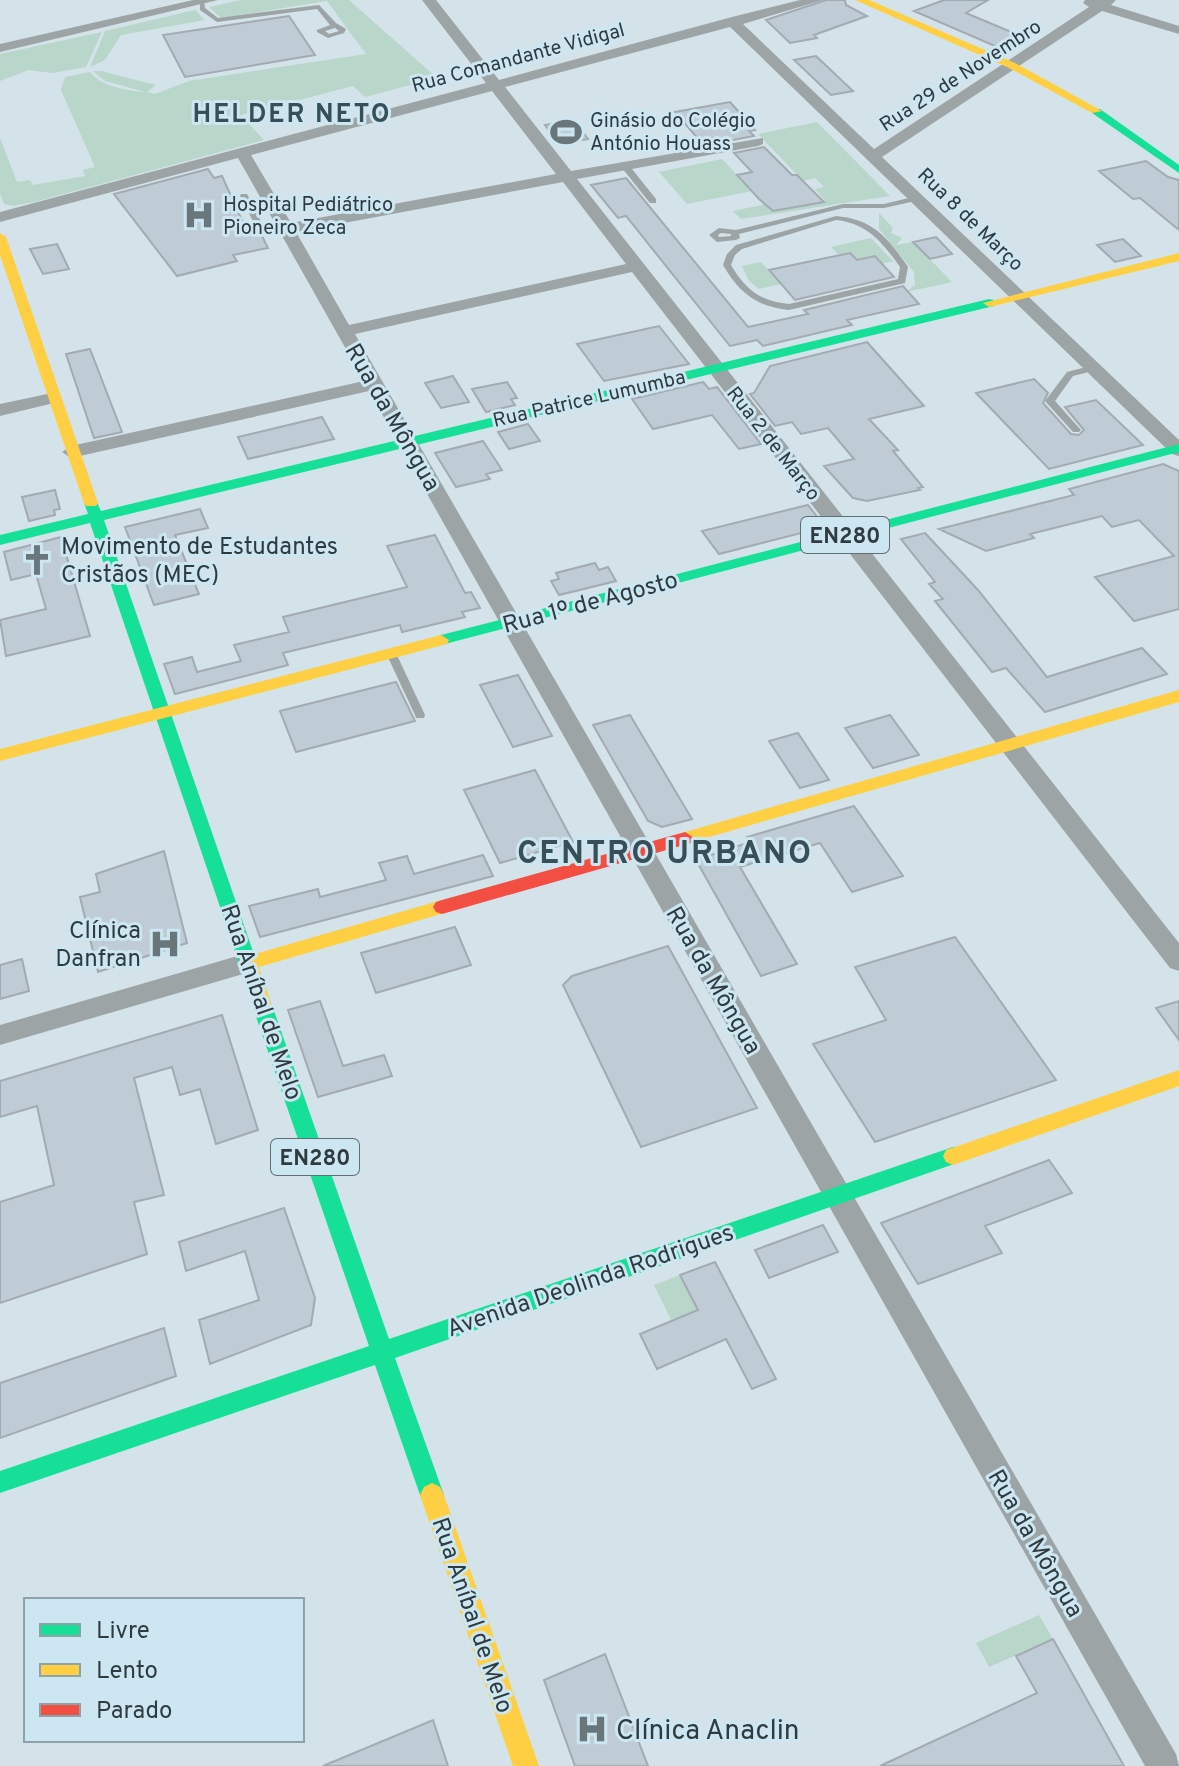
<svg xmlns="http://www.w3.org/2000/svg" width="1179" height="1766" font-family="Overpass,sans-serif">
<rect width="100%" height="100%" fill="#d4e3e9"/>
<path fill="#b8d6c9" d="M241,0H349L437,78L365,97L353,86L241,115L264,140L34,202L13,206L4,204L0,193V138L17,182L30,180L33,185L85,176L83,170L95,167L61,90L65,77L90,72C100,86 128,91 145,92L105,81L93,71H101L156,85L147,92L155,94L189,81L366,54L327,1L221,18L209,7Z
M195,10L205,20L121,35L105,60L90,67L105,31Z
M102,32L86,67L52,73L29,70L0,81V54Z
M817,122L890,196L741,219L733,211L766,204L773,211L825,201L815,189L824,187L815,178L803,181L758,134Z
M722,159L752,191L687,204L659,172Z
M879,213L893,228L891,233L902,238L896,245L913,242L952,282L906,292L915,285L914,272L879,229Z
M871,238L893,261L882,264L875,256L857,260L850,253L839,255L831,247Z
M761,262L781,284L759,289L749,281L742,266Z
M680,1275L697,1310L671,1320L654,1285Z
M1039,1615L1053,1639L989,1667L976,1643Z"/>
<path fill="#bfcbd5" stroke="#a2abb1" stroke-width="2" d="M826,0H845L846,5L867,16L814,35L817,38L790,43L766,20Z
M944,0H988L966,13L1028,39L1004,50L914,11Z
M289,16L315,55L185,77L163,35Z
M816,56L853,91L831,95L794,60Z
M730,102L755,130L749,131L754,136L723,142L719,137L699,140L675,112Z
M574,120L588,139L558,144L545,125Z
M764,147L792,175H797L824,202L773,211L759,199L737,175L752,172L734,153Z
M1146,161L1168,177L1179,180V230L1140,198L1133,199L1099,171Z
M208,169L214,178L222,176L248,234H261L268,248L233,255L237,261L177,276L114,194Z
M626,178L748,327L808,314L804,310L903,286L919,304L847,320L852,325L763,346L757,340L730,346L626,216L618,218L591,185Z
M936,237L952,254L930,259L913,242Z
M1123,239L1141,256L1115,262L1097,245Z
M57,244L69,269L43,274L30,249Z
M850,253L857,260L875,256L894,277L795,300L769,270Z
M659,326L689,364L604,381L577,344Z
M867,342L924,406L869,419L898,450L893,451L923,487L918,488L920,490L867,501L853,498L824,466L854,459L828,428L801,434L792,422L775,426L750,394L754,393L770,366Z
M90,349L122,432L94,438L66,354Z
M453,376L469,402L441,408L425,383Z
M1034,379L1048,393L1043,403L1071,434L1079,435L1084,430L1065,407L1096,400L1143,445L1049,469L976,393Z
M507,382L517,398L511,399L515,405L486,412L472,389Z
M703,382L709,389L717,387L761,444L739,449L712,415L653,429L632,399Z
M322,417L334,439L248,459L238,437Z
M528,424L540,441L509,449L498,432Z
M483,441L502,470L486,474L490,479L456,487L435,453Z
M1163,464L1179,471V609L1134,621L1095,577L1174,556L1139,520L1112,527L1102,516L1030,534L1034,538L986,551L939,529L1074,495L1069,489Z
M55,490L60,509L54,510L55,515L29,521L22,497Z
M808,505L825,527L719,554L702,531Z
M200,509L208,528L175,535L199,594L154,605L125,527Z
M925,533L978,590L1047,677L1142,648L1167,674L1045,712L1006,668L992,672L935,601L943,599L929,584L935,582L901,539Z
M435,535L465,593L471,592L480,608L462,612L465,617L402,632L400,625L283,653L288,665L175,694L164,664L192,657L197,672L241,661L234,645L289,632L283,617L407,587L387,546Z
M61,537L90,636L6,656L0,620L46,609L36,574L11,580L4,552Z
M595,563L599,570L608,567L616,581L559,595L551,581L559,579L556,573Z
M518,675L552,736L513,747L480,685Z
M396,682L415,721L296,752L280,711Z
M630,715L692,819L662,827L648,821L593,725Z
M890,715L919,755L873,768L845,728Z
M798,733L829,780L800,788L769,741Z
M535,770L573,842L500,863L464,790Z
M854,806L903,876L852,892L820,843L740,867L797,964L761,976L696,860L750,842L747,837Z
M164,851L187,943L98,972L80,897L100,892L96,874Z
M483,855L493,876L260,937L249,906L318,889L320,897L386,880L379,863L407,856L414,874Z
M455,927L471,965L376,993L361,953Z
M955,937L1056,1080L875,1142L813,1044L886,1020L855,967Z
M668,946L757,1108L641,1147L563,985L572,976Z
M22,959L29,991L0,999V965Z
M320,1001L343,1066L384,1055L392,1076L318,1097L288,1010Z
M1179,1001V1040L1156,1008Z
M222,1015L258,1130L216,1144L200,1089L180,1095L172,1067L134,1078L164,1195L134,1202L147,1254L0,1303V1202L54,1185L37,1106L0,1117V1081Z
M1049,1160L1072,1193L985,1226L1002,1253L918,1284L881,1223Z
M284,1208L315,1298L311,1325L210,1364L199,1320L259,1300L245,1251L186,1271L179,1242Z
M823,1225L838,1252L769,1278L755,1250Z
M715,1262L776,1379L752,1389L726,1339L657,1369L640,1334L698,1310L680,1275Z
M164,1328L176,1376L0,1438V1383Z
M1053,1639L1124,1766H880L1037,1693L1016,1656Z
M605,1654L648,1766H575L544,1680Z
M433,1720L448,1766H323Z"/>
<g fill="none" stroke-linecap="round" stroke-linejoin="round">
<path fill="#9da4a6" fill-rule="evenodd" d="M200,1H204L205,8L218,18L319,5L336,23L346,29L344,33L328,38L317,32V30L330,25L317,9L217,22L200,10ZM335,28L339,31L329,34L325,31Z
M622,164H628L656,199V203H650L622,168Z
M241,194H247L264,227H286L290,229L289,231H258L240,196Z
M917,196H920V200L884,208H843L739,234L740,238L736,240L717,242L709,235L719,228L736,230L843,204H884ZM721,233L731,234V236L719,237L718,235Z
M836,216C873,219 888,238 908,267L905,283L789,310C757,307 739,293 723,265L727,254L736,245ZM836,220C867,223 883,243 900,267L898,279L789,304C761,302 745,289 731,265L735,255L742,249Z
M1094,365L1098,368L1097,370L1073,376L1055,401L1081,430L1079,432H1073L1045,401L1067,372Z
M391,649L396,653L425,715L424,718H416L415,715L386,653Z"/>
<path fill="#9da4a6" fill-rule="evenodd" d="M193,0H218L0,52V44Z
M422,0H436L499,80L732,17L800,0H823L743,24L874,149L1089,7L1083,3L1085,0H1116L1111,5L1179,26V34L1102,11L882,157L1179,440V456L1172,454L730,27L505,87L571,171L763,138V144L758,146L577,179L1179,943V971L1170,968L632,272L355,334L1176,1754L1179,1766H1145L369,391L71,458L62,452L71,446L364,381L238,158L0,222V212L486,83ZM492,91L556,174L291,223L251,155ZM563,182L626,264L349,325L296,232Z
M52,393L61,398L58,402L0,416V404Z
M248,953L257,956L260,963L257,970L0,1045V1025Z"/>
<path fill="#16e098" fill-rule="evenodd" d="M1092,109H1100L1179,165V173L1092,113Z
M989,299L994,300V306L104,520L257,963L255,968H241L239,963L90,523L0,545V535L88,514L84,503L91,499L96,500L101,511Z
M1179,444V452L441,645L433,640L441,635Z
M263,1000L270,1003L273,1008L389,1339L953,1147L960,1150L963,1156L960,1162L395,1358L444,1495L440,1503L432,1507L424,1503L420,1495L375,1365L0,1493V1471L369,1346L253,1008L256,1003Z"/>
<path fill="#ffcf43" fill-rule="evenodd" d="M855,0H869L1015,63L1102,111L1092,113L1007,67Z
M0,233L6,237L98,503L96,506H86L84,503L0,255Z
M1179,253V261L989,307L983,303Z
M441,635L449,640L447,644L0,761V749Z
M1179,690V702L685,844L676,838L685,832Z
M442,900L448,902L451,907L448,912L259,967L273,1008L270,1013H256L239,963L241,958Z
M1179,1070V1086L953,1165L946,1162L943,1156L946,1150Z
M432,1483L440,1487L444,1495L539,1766H513L420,1495L424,1487Z"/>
<path fill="#f24e42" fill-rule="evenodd" d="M685,832L694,838L691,843L442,914L436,912L433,907L436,902L442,900Z"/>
</g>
<defs>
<symbol id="stadium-bare" viewBox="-9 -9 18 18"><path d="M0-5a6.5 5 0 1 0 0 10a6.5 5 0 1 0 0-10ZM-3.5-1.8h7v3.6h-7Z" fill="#69767a" stroke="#cce7f1" stroke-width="2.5" paint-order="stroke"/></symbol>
<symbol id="hospital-bare" viewBox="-9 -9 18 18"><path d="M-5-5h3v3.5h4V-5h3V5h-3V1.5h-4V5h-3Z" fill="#69767a" stroke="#cce7f1" stroke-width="2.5" paint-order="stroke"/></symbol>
<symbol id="church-bare" viewBox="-9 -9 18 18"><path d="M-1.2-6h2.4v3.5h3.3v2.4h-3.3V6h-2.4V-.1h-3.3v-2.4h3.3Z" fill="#69767a" stroke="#cce7f1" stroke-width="2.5" paint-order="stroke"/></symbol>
</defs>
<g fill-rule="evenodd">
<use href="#stadium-bare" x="544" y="110" width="44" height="44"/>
<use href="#hospital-bare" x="177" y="193" width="44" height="44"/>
<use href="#church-bare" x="15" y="538" width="44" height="44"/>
<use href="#hospital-bare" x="143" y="922" width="44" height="44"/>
<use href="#hospital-bare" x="570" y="1707" width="44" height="44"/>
</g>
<g text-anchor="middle" stroke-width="6" stroke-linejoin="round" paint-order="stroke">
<g font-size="20" fill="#303b3f" stroke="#cce7f1">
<text transform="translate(518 57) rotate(-15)" y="7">Rua Comandante Vidigal</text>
<text transform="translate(960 75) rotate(-33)" y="7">Rua 29 de Novembro</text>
<text transform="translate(971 219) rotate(44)" y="7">Rua 8 de Março</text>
<text transform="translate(589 398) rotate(-13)" y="7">Rua Patrice Lumumba</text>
<text transform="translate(774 443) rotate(52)" y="7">Rua 2 de Março</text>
</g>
<g font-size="20" fill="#303b3f" stroke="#cce7f1" text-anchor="start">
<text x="590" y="127">Ginásio do Colégio<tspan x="590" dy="23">António Houass</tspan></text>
<text x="223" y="211">Hospital Pediátrico<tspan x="223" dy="23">Pioneiro Zeca</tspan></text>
</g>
<g fill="#cce7f1" stroke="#5f6f74" stroke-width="2">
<rect x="801" y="517" width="88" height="36" rx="6"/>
<rect x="271" y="1139" width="88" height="36" rx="6"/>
</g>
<g font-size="22" font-weight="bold" fill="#303b3f">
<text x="845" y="543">EN280</text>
<text x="315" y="1165">EN280</text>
</g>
<g font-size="24" fill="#303b3f" stroke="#cce7f1">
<text transform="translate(393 417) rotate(60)" y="8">Rua da Môngua</text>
<text transform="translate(590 602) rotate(-15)" y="8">Rua 1º de Agosto</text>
<text transform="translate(714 980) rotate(60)" y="8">Rua da Môngua</text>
<text transform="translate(262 1002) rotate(71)" y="8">Rua Aníbal de Melo</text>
<text transform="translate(590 1280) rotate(-19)" y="8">Avenida Deolinda Rodrigues</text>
<text transform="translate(1036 1543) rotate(60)" y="8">Rua da Môngua</text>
<text transform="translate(473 1615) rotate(71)" y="8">Rua Aníbal de Melo</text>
</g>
<g font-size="24" fill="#303b3f" stroke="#cce7f1" text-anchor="start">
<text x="61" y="554">Movimento de Estudantes<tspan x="61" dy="28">Cristãos (MEC)</tspan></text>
<text x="141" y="938" text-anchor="end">Clínica<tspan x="141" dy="28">Danfran</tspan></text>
</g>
<g font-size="26" font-weight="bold" letter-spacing="2" fill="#394f58" stroke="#cce7f1">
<text x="292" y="122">HELDER NETO</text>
</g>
<g font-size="28" fill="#303b3f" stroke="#cce7f1" text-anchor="start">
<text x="616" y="1739">Clínica Anaclin</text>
</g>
<g font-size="32" font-weight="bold" letter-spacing="2" fill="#394f58" stroke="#cce7f1">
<text x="665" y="863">CENTRO URBANO</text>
</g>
</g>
<rect x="24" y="1598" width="280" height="144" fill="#cce7f1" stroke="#8ea2aa" stroke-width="2"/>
<rect x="40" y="1624" width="40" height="12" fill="#16e098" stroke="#8ea2aa" stroke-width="2"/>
<text x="96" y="1638" font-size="24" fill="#303b3f">Livre</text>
<rect x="40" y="1664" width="40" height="12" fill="#ffcf43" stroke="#8ea2aa" stroke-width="2"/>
<text x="96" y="1678" font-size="24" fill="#303b3f">Lento</text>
<rect x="40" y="1704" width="40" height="12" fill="#f24e42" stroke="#8ea2aa" stroke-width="2"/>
<text x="96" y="1718" font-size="24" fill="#303b3f">Parado</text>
</svg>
